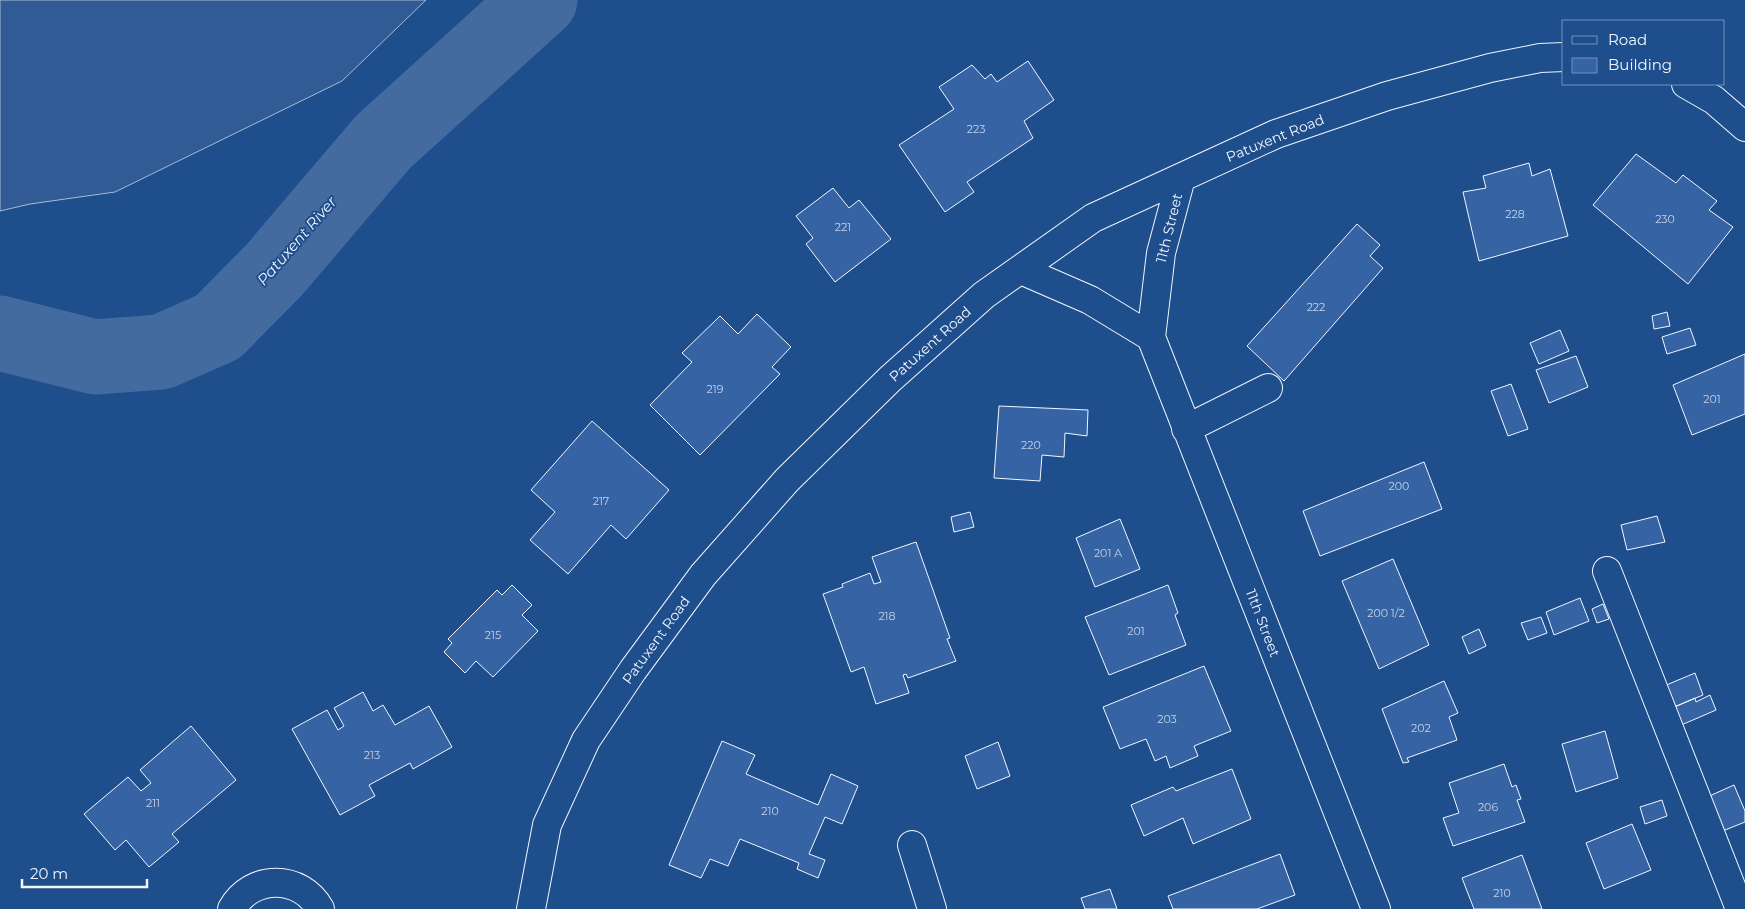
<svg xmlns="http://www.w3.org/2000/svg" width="1745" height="909" font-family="Montserrat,sans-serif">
<rect width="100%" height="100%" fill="#1f4e8c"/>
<path fill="#305b95" stroke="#a8bbd7" d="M0,0H426L342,81L115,192L30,204L0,211Z"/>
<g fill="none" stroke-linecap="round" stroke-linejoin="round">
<path stroke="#446ba0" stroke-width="75" d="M0,333L95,357L161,352L218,327L275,269L383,142L540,0"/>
</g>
<path fill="#3563a3" stroke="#f2f6ff" d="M1028,61L1054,100L1024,121L1033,138L967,182L974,192L945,212L899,145L954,109L939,87L972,65L985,79L991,74L997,82Z
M1636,154L1676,183L1683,175L1717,201L1709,210L1733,227L1688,284L1593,205Z
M1529,163L1532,176L1550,169L1568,236L1479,261L1463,192L1486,188L1483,176Z
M833,188L849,208L859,200L891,239L835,282L806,244L813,238L796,216Z
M1357,224L1380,245L1370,256L1383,268L1284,381L1247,346Z
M1667,312L1670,326L1654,329L1652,316Z
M757,314L791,347L772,367L780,374L700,455L650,405L692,362L682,353L720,316L738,334Z
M1690,328L1696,345L1667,354L1662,337Z
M1560,330L1569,351L1539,364L1530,343Z
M1745,354V414L1692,435L1673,385Z
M1576,356L1588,387L1549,403L1536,370Z
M1511,384L1528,429L1508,436L1491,391Z
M999,406L1088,410L1087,436L1065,433L1064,457L1042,455L1040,481L994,478Z
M592,421L669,490L626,539L611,525L568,574L530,540L555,512L531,490Z
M1424,462L1442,509L1320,556L1303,511Z
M970,512L974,527L954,532L951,517Z
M1657,516L1665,542L1627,550L1621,525Z
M1120,519L1140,569L1095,587L1076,538Z
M916,542L950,638L947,639L956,661L908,678L906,674L903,675L909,693L876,704L864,667L851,672L823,594L843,587L842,584L870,573L874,584L881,582L872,557Z
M1393,559L1429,645L1379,669L1342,581Z
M512,585L532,605L522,615L538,631L493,677L476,661L465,673L444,652L452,643L448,639L497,590L502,595Z
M1168,585L1178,613L1175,615L1186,645L1109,675L1085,617Z
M1580,598L1589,621L1554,635L1546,612Z
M1603,604L1609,619L1597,623L1592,609Z
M1541,617L1547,633L1528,640L1521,623Z
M1479,629L1486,646L1469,654L1462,637Z
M1204,666L1231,731L1194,746L1198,756L1170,768L1166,756L1155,761L1146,739L1120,749L1103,707Z
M1695,673L1703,695L1672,708L1664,686Z
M1444,681L1458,713L1449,717L1457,740L1407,758L1409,762L1403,763L1382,709Z
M363,692L373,711L383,705L395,725L429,706L452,747L413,769L410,763L369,785L375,796L340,815L292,729L327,710L338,730L344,726L334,708Z
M1710,695L1716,710L1679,726L1672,708L1695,698L1696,702Z
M191,726L236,780L172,834L179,842L149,867L126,840L115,850L84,814L128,777L141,791L151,783L140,770Z
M1605,731L1618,778L1576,792L1562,744Z
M722,741L755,755L746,774L818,805L831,774L858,786L842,824L825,817L809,854L825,860L818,878L797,869L799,863L740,839L728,866L710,859L701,878L669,865Z
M998,742L1010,776L977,789L965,756Z
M1504,764L1512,787L1516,785L1521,799L1517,800L1525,822L1453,846L1443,818L1459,813L1449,783Z
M1232,769L1251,819L1193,844L1183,818L1144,836L1131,805L1173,787L1176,791Z
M1734,785L1745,811V822L1720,832L1705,798Z
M1662,800L1667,816L1645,824L1640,807Z
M1632,824L1651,870L1604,889L1586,843Z
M1280,854L1295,895L1257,909H1173L1168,896Z
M1522,855L1542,909H1474L1462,878Z
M1110,889L1117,909H1085L1081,898Z"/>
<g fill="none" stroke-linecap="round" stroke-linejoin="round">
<defs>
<path id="minor" d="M1686,84L1714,100L1745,127
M1181,178L1161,253L1151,337L1376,909
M1021,270L1090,300L1151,337
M1186,429L1268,388
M1607,571L1740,909
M912,845L932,909
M232,909C251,874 301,874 320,909
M531,909L547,825L586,740L633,670L703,575L787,480L890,379L984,295L1093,218L1276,134L1387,96L1490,68L1540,58L1564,57"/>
</defs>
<use href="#minor" stroke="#f2f6ff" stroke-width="30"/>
<use href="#minor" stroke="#1f4e8c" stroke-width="28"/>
</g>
<g text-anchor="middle" stroke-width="4" stroke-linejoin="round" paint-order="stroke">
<g font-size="11" fill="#c3d1e8">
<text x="976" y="133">223</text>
<text x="1515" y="218">228</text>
<text x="1665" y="223">230</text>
<text x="843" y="231">221</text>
<text x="1316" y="311">222</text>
<text x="715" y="393">219</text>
<text x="1712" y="403">201</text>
<text x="1031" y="449">220</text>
<text x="1399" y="490">200</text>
<text x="601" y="505">217</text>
<text x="1108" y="557">201 A</text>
<text x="1386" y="617">200 1/2</text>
<text x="887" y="620">218</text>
<text x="1136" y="635">201</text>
<text x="493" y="639">215</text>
<text x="1167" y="723">203</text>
<text x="1421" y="732">202</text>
<text x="372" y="759">213</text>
<text x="153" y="807">211</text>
<text x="1488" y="811">206</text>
<text x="770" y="815">210</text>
<text x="1502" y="897">210</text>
</g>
<g font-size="14" fill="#f2f6ff" stroke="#1f4e8c">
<text transform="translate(1275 138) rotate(-22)" y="5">Patuxent Road</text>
<text transform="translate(1169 228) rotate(-76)" y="5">11th Street</text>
<text transform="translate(930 344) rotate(-42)" y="5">Patuxent Road</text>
<text transform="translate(1263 623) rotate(69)" y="5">11th Street</text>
<text transform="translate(656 640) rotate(-54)" y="5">Patuxent Road</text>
</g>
<g font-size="15" font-style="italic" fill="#f2f6ff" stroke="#1f4e8c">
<text transform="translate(297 241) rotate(-49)" y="5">Patuxent River</text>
</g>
</g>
<rect x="1562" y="20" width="162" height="65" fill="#1f4e8c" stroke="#7391ba"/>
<rect x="1572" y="36" width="25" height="8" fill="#1f4e8c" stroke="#7391ba"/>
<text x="1608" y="45" font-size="15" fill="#f2f6ff">Road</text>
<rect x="1572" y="58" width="25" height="15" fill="#3563a3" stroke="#7391ba"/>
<text x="1608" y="70" font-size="15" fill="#f2f6ff">Building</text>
<path d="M22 879v8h125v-8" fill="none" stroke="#f2f6ff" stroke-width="2.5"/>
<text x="30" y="879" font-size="15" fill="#f2f6ff" stroke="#1f4e8c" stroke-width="4" paint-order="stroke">20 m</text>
</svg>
